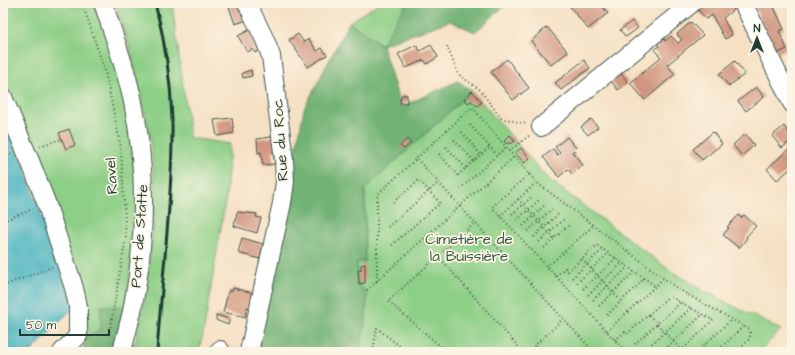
<svg xmlns="http://www.w3.org/2000/svg" width="795" height="355" font-family="'Architects Daughter',sans-serif">
<rect width="100%" height="100%" fill="#fcf5e5"/>
<filter id="ink" filterUnits="userSpaceOnUse"><feTurbulence type="fractalNoise" baseFrequency=".025" numOctaves="2"/><feDisplacementMap in="SourceGraphic" scale="8" xChannelSelector="R" yChannelSelector="G"/><feConvolveMatrix kernelMatrix="1 2 1 2 8 2 1 2 1" color-interpolation-filters="sRGB"/></filter>
<filter id="wash" filterUnits="userSpaceOnUse"><feTurbulence type="fractalNoise" baseFrequency=".012" numOctaves="4" result="noise"/><feDisplacementMap in="SourceGraphic" scale="16" xChannelSelector="R" yChannelSelector="G"/><feGaussianBlur stdDeviation="0.9" result="paint"/><feColorMatrix in="noise" values="0 0 0 0 0 0 0 0 0 0 0 0 0 0 0 0 0 1.4 0 .05"/><feComposite in="paint" operator="in"/></filter>
<g filter="url(#wash)">
<rect width="100%" height="100%" fill="#f5e0c3"/>
<path fill="#8ecf87" stroke="#56865e" d="M3,3H93L111,46L123,82L138,201L126,306L101,329L85,338L18,115L3,83Z
M115,3H172L190,138L230,144L226,197L203,335L198,352H133L144,303L151,246L154,212V177L150,136L130,48Z
M380,3H407L382,45L349,22Z
M472,91L547,178L668,269L702,290L781,330L759,352H359L366,319L367,294L358,284L357,262L365,261V189Z"/>
<path fill="#72b274" stroke="#487854" d="M407,3H508L475,32L450,21L382,45L401,107L458,81L472,91L365,189V262H357L358,284L367,294L366,319L359,352H253L273,264L304,109L349,22L381,45Z
M101,306H126L115,352H83L85,338L101,329Z"/>
<path fill="#43b1bf" stroke="#31777a" d="M3,113L23,163L74,307L31,352H3Z"/>
<g id="blocks">
<path fill="#d19680" d="M242,3L247,20L235,24L229,7Z
M567,3H599L608,13L588,29Z
M704,3H738L739,5L723,18L732,35L725,39L712,15L706,19L697,9Z
M753,3H772L784,29L779,31L787,49L776,54Z
M632,21L638,28L626,37L620,30Z
M691,22L703,35L667,65L675,74L645,100L630,83L661,57L654,50L659,46L657,44L664,39L665,41L671,36L678,43L682,40L677,34Z
M547,27L568,52L551,65L531,41Z
M251,29L263,48L255,53L253,49L247,52L238,36Z
M298,34L304,42L309,39L317,51L322,48L327,55L308,67L289,40Z
M416,45L420,51L431,45L438,57L427,64L424,60L406,68L398,54Z
M507,59L529,88L513,100L491,72Z
M584,60L590,68L561,90L555,83Z
M735,61L745,74L729,86L719,74Z
M251,70L252,76L243,78L242,73Z
M620,73L628,82L618,90L611,81Z
M756,87L764,97L746,111L738,101Z
M472,91L482,102L477,106L471,101L468,103L464,99Z
M401,95H407V103H400Z
M232,118L234,133L217,136L214,120Z
M591,119L598,127L588,135L581,127Z
M784,126L792,136V140L782,148L772,136Z
M69,129L75,145L66,149L59,133Z
M713,132L722,144L702,160L693,149Z
M745,134L754,145L742,156L733,145Z
M510,135L515,141L511,144L509,142L507,144L504,141Z
M278,136L280,150L273,151L275,164L263,165L261,152L258,153L257,139Z
M567,137L577,149L572,152L583,165L572,174L568,169L559,177L543,157L553,149L558,155L560,153L555,147Z
M407,139L411,143L404,149L400,146Z
M792,146V157L790,159L792,162V173L789,170L777,180L767,169Z
M521,148L530,158L524,163L515,153Z
M237,212L257,214L256,217L261,218L257,233L234,226Z
M739,215L741,218L744,215L756,226L746,237L747,238L739,248L723,235L729,228L727,227Z
M242,238L263,244L260,259L238,253Z
M365,264V283L359,284L358,270H361V265Z
M233,288L257,294L253,309L247,307L245,317L223,312L229,290L232,291Z
M216,315L230,319L228,325L216,320Z"/>
</g>
</g>
<g filter="url(#ink)">
<use href="#blocks" fill-opacity="0" stroke="#3f5549" stroke-width="1"/>
<g fill="none" stroke-linecap="round" stroke-linejoin="round">
<defs>
<path id="minor" d="M103,3C114,36 126,68 133,102C147,171 146,242 132,311C129,325 125,338 122,352
M247,3L265,40L271,56L284,160L285,182L282,203L249,352
M743,3L792,103
M3,97L30,161L46,202L74,288L78,306V336L62,352
M541,127L692,3
M219,352L220,350"/>
</defs>
<use href="#minor" stroke="#3f5549" stroke-width="20"/>
<path stroke="#3f5549" stroke-width="2" stroke-dasharray="1 3" stroke-linecap="butt" d="M79,3L86,14L105,71L121,148L126,239
M447,46L458,74L480,90L501,118L526,124
M470,125L497,155
M462,132L481,155
M454,140L474,161
M40,146L62,139
M446,147L466,168
M509,151L530,135
M439,154L458,175L490,147
M3,158L12,154
M417,159L475,223L594,352
M529,174L492,207L626,352
M460,189L506,147
M518,199L554,238
M512,214L533,196
M500,216L536,183
M517,220L539,200
M3,221L33,209
M523,226L546,204
M388,227L438,183
M528,231L552,209
M534,237L558,214
M539,242L564,219
M392,245L440,203L419,180L392,203
M544,248L570,224
M438,256L523,352
M582,259L621,301
M547,267L593,226
M556,276L565,268L568,271L597,245L655,286
M572,278L603,249
M377,281V197L379,193L472,107L536,182L678,289L749,329C754,339 743,345 736,352
M577,283L609,253
M3,286L52,267
M583,289L616,258
M367,290L514,157
M588,295L622,263
M671,297L713,320L680,352
M593,300L628,267
M599,306L634,272
M607,315L644,279
M649,315L683,352
M607,331L663,279
M109,335L125,243
M615,340L625,332L627,334L667,298
M635,344L681,302
M373,352L377,328L407,352
M447,352L388,301L475,223
M528,352L563,319
M643,352L691,308
M662,352L702,315
M697,352L732,319
M716,352L744,326"/>
<use href="#minor" stroke="#fff" stroke-width="18"/>
<path stroke="#1f3d34" stroke-width="3" d="M155,3C165,41 171,80 172,120C173,197 162,275 157,352"/>
</g>
</g>
<g text-anchor="middle" stroke-width="3.5" stroke-linejoin="round" paint-order="stroke">
<g font-size="15" fill="#1f3d34" stroke="#fcf5e5">
<text transform="translate(280 140) rotate(-94)" y="5">Rue du Roc</text>
<text transform="translate(111 176) rotate(-93)" y="5">Ravel</text>
<text transform="translate(139 236) rotate(-86)" y="5">Port de Statte</text>
</g>
<g font-size="15" fill="#355a45" stroke="#fcf5e5">
<text x="469" y="244">Cimetière de<tspan x="469" dy="17">la Buissière</tspan></text>
</g>
</g>
<rect width="795" height="355" fill="none" stroke="#fcf5e5" stroke-width="16"/>
<g transform="translate(757 38)" stroke="#fcf5e5" stroke-width="3" paint-order="stroke">
<path d="M0-3L7 15L0 10L-7 15Z" fill="#1f3d34"/>
<text y="-6" font-size="11" font-weight="bold" text-anchor="middle" fill="#1f3d34">N</text>
</g>
<path d="M20 329v6h89v-6" fill="none" stroke="#1f3d34" stroke-width="2"/>
<text x="26" y="329" font-size="12" fill="#1f3d34" stroke="#fcf5e5" stroke-width="3" paint-order="stroke">50 m</text>
</svg>
